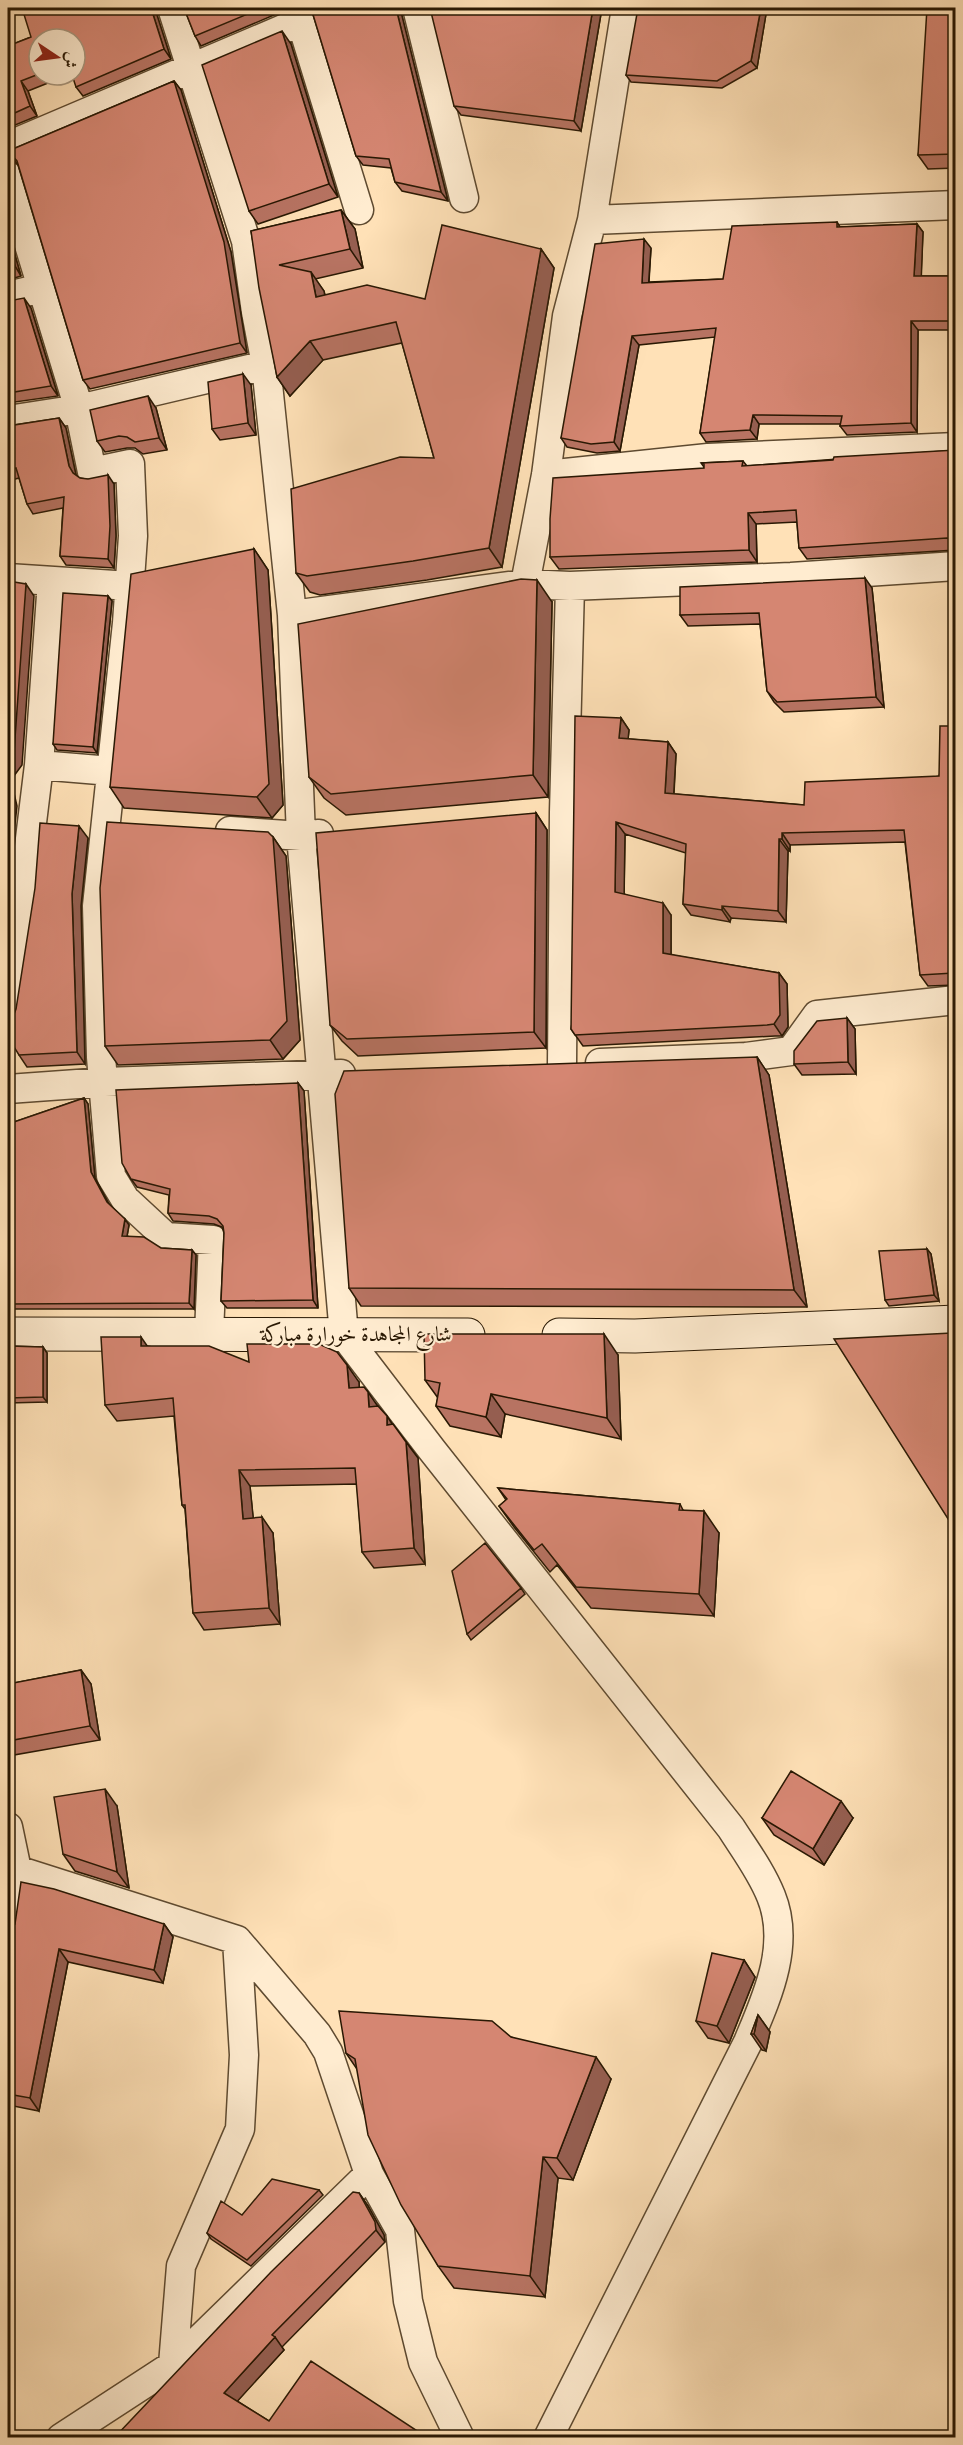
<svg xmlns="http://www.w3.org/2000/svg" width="963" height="2445" font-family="'Sorts Mill Goudy',Amiri,serif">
<rect width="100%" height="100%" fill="#ffe1b7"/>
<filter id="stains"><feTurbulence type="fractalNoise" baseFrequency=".00333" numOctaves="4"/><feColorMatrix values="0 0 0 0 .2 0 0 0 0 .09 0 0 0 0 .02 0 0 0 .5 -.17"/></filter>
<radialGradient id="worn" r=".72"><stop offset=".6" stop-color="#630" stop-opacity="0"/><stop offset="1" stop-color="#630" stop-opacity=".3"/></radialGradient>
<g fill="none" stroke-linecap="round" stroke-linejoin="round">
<defs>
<path id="street" d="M172,8L246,241L256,312L266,365L292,615L301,836L344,1335L432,1450L731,1828C745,1850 761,1871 771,1896C791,1945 767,1997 748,2042L548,2438
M297,8L359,210
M417,8L464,198
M8,146L302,21
M8,176L79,409L92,472L130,464L133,536L127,623L97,906L101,1057L111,1176L125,1199L166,1237L213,1240L209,1333
M592,220L956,205
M8,296L42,288
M8,420L79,409L266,365
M546,475L708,458L956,447
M8,578L130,586
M525,584L546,475L567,316L592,220L626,8
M292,615L525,584L570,586L791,577L956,566
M39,765L111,771
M230,831L301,836L319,834
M8,1019L39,765L52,581
M600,1063L746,1057L791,1051L817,1015L956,1000
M562,1065L564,812L570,586
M8,1089L105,1082L341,1074
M8,1827L17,1870L8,1935
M17,1870L237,1940L317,2034L328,2052L369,2174L400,2230L408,2301L423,2362L460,2438
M173,2365L181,2266L240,2129L244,2055L237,1940
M61,2438L173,2365L369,2174"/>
<path id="secondary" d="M8,1334L468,1335
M559,1335L635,1336L956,1322"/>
</defs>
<use href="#street" stroke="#5e4a30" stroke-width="31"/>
<use href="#secondary" stroke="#291803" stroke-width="35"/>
<use href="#street" stroke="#ffecd0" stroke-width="28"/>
<use href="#secondary" stroke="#ffecd0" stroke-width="33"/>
</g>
<path fill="#b77362" stroke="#291803" stroke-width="1.5" d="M184,8H281V12L201,46L195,36Z
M311,8H401V12L448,201L402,191L395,182L391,168L363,165L356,156Z
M602,8L581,131L461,115L454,106Z
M767,8L757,68L722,88L631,82L626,75Z
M956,8V168L928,169L918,155Z
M156,12L171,59L83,96L76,87L75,39H39V75H68L28,91L37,116L8,128V46L31,37Z
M291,44L338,197L258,224L249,211Z
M174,81L181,90L231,252L247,353L90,389L83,380L18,165L8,151Z
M341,210L355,229L363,268L315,279L324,291L325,295L425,299L541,249L554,268L502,567L427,580L320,595L310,592L296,573L434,458L402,343L323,360L290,396L277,377L251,231Z
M837,222L840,227L917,224L923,232L921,276H956V330H918L917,432L847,435L840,426L841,424H759L757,439L706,442L700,433L715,337L639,345L620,451L597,453L567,447L561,438L651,248L649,282L723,279Z
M8,231L21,276L8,280Z
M8,301L31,308L58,396L8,403Z
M251,385L256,435L220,440L212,429Z
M156,408L167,450L143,454L135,448H127L105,452L97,441Z
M59,418L66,428L76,475L80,478L114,484L116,536L114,568L66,565L60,556L63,508L33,514L27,504L19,478L8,481V426Z
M956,450V550L807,559L799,548L797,522L756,524L757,562L559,569L550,557L704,468V467L701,463L743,461L747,466Z
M254,549L268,570L283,805L272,818L124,808L110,787Z
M872,588L884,707L784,712L774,702L767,691L760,624L688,626L680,615Z
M108,596L112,601L97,753L57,750L53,744Z
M552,602L548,797L346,815L324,798L309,777Z
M621,718L629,730L628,739L668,742L676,754L674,794L804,805L939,776L956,726V985L928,986L920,975L905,842L790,845V851H788L786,922L731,918L730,922L691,915L683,904L686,853L625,834L624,894L671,915V955L779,973L787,984L788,1027L782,1036H775L583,1046L571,1029Z
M536,813L547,830L546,1048L358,1056L342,1041L330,1025Z
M273,837L286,856L300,1040L283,1059L118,1065L105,1046Z
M88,838L81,906L85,1064L27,1067L19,1055L13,1026L11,1022Z
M847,1018L855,1029L856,1074L802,1075L794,1064Z
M757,1057L769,1075L807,1307L361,1306L349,1288Z
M298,1083L304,1091L318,1308H227L221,1301L224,1233L222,1227L214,1224L173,1221L168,1213L169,1195L137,1187L131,1179Z
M84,1098L88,1104L95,1178L109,1204L129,1225L127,1236L161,1248L192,1250L196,1255L194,1309H8V1124Z
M927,1249L931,1254L939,1301L889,1306L885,1300Z
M956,1332V1529H955L950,1522Z
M8,1346L43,1347L47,1353V1402L8,1403Z
M147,1346L359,1382V1387L378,1406L406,1442L418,1458L425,1564L374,1568L362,1552L357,1484L250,1486L253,1518L273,1533L280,1624L204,1630L193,1613L185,1509L182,1505L174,1416L117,1421L105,1405Z
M618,1355L621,1439L505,1414L501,1437L450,1426L436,1406L438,1398L425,1380Z
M498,1488L680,1504L683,1510L719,1533L714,1616L591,1608L557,1565L550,1572L514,1527L499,1506L506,1500Z
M521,1588L525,1594L471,1640L467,1634Z
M81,1670L91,1684L100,1740L8,1756V1684Z
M117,1806L129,1888L75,1871L63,1854Z
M762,1818H853L824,1865L774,1835Z
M164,1924L173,1937L163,1983L68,1962L39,2111L8,2105V1945Z
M744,1960L755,1977L729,2043L708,2038L696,2021Z
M758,2015L770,2032L766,2051L762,2050L751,2034Z
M511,2037L611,2079L573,2180L558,2178L545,2297L454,2288L438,2266L357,2069L346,2053Z
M319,2190L323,2195L251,2266L211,2239L207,2233Z
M359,2193L368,2206L384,2235L385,2242L282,2347L284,2350L237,2401L269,2421L114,2438Z"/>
<path fill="#955e50" stroke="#291803" stroke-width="1.5" d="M151,8H156V12L171,59L164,49Z
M396,8H401V12L448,201L441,192Z
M593,8H602L581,131L574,121Z
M761,8H767L757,68L751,61Z
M282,31L291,44L338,197L329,184Z
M21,81L28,91L37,116L30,106Z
M174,81L181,90L231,252L247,353L240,343Z
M341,210L355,229L363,268L350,249Z
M917,224L923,232L921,285L914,276Z
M8,231L21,276L15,266L8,243Z
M644,239L651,248L648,292L642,283Z
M541,249L554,268L502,567L489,548Z
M311,272L324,291L329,316L316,297Z
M24,298L31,308L58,396L51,386Z
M911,321L918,330L917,432L911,423Z
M632,336L639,345L620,451L614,442Z
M310,341L323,360L290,396L277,377Z
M243,374L251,385L256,435L248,423Z
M148,396L156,408L167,450L159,438Z
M753,415L759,424L757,439L750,430Z
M59,418L66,428L76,475L73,473L69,466Z
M108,475L114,484L116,536L114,568L108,559Z
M748,513L756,524L757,562L749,550Z
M254,549L268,570L283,805L272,818L257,797Z
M865,578L872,588L884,707L876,697Z
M537,580L552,602L548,797L533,775Z
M26,584L34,596L22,765L11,780L17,806L8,885V761Z
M108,596L112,601L97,753L93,747Z
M621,718L629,730L627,750L619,738Z
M668,742L676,754L673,805L665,793Z
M536,813L547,830L546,1048L534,1032Z
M616,822L625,834L624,904L615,892Z
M79,826L88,838L81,906L85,1064L77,1052L72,894Z
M782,833L790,845V851L782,839Z
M273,837L286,856L300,1040L283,1059L270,1040Z
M779,839L788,851L786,922L778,911Z
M663,903L671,915V965L663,953Z
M722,906L731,918L730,922L722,910Z
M779,973L787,984L788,1027L782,1036L774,1024Z
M847,1018L855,1029L856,1074L848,1062Z
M757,1057L769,1075L807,1307L794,1290Z
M298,1083L304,1091L318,1308L313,1300Z
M84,1098L88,1104L95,1178L111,1208L91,1172Z
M125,1219L129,1225L126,1242L122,1236Z
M927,1249L931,1254L939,1301L934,1295Z
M192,1250L196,1255L194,1309L189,1303Z
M604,1334L618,1355L621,1439L607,1418Z
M141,1337L152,1353L141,1346Z
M43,1347L47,1353V1402L43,1397Z
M347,1365L359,1382L360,1404L349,1388Z
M368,1392L379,1408L369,1407Z
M491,1394L505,1414L501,1437L486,1417Z
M387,1416L398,1433L387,1425Z
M406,1442L418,1458L425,1564L414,1548Z
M239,1470L250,1486L255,1535L243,1519Z
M704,1511L719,1533L714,1616L699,1594Z
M262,1517L273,1533L280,1624L269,1608Z
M81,1670L91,1684L100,1740L90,1726Z
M105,1789L117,1806L129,1888L117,1872Z
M841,1801L853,1818L824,1865L813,1849Z
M164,1924L173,1937L163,1983L154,1970Z
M59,1949L68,1962L39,2111L30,2098Z
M744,1960L755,1977L729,2043L717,2026Z
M758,2015L770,2032L766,2051L754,2034Z
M596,2057L611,2079L573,2180L557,2158Z
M543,2157L558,2178L545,2297L530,2276Z
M359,2193L368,2206L384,2235L385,2242L376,2230Z
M275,2337L284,2350L233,2406L224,2393Z"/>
<path fill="#d58672" stroke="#291803" stroke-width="1.5" d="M22,8H151L164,49L76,87L72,75H75V39H39V74L21,81L30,106L8,116V46L31,37Z
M184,8H262L195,36Z
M311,8H396L441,192L395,182L389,159L356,156Z
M430,8H593L574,121L454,106Z
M638,8H761L751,61L717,81L626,75Z
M927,8H956V154L918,155Z
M282,31L329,184L249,211L202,65Z
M174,81L224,242L240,343L83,380L17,161L8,151Z
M341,210L350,249L279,265L311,272L316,297L367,285L425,299L442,225L541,249L489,548L413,561L307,576L296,573L291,489L400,457L434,458L396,322L310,341L277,377L259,288L251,231Z
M837,222V227L917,224L914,276H956V321H911V423L840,426L842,416L753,415L750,430L700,433L716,328L632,336L614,442L591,444L561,438L595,244L644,239L642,283L723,279L732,226Z
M8,243L15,266L8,269Z
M24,298L51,386L8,393V301Z
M243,374L248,423L212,429L208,382Z
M148,396L159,438L135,442L127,437L119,436L97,441L90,410Z
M59,418L69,466L73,473L80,478L88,479L108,475L110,526L108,559L60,556L64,497L27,504L16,468L8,470V426Z
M956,450V541L947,538L799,548L796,510L748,513L749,550L550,557V519L553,478L704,468V463H701L743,461L742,466L833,460L834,457Z
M254,549L269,784L257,797L110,787L131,574Z
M865,578L876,697L777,702L767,691L759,613L680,615V587Z
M521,579L537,580L533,775L331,794L309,777L298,624Z
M8,581L26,584L14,752L8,761Z
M63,593L108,596L93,747L53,744Z
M575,716L621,718L619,738L668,742L665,793L804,805L805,782L939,776L940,726H956V974L954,973L920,975L904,830L782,833V839H779L778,911L722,906V910L683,904L686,844L616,822L615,892L663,903V953L779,973L780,1015L774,1024L767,1025L575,1035L571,1029Z
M536,813L534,1032L347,1039L330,1025L316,833Z
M107,822L268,832L273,837L287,1021L270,1040L105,1046L100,888Z
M40,823L79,826L72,894L77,1052L19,1055L9,1039L14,1023L11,1022L16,1009L35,888Z
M847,1018L848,1062L794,1064V1051L817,1021Z
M757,1057L794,1290L349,1288L335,1094L344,1071Z
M298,1083L313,1300L221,1301L224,1233L223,1226L217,1219L209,1216L168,1213L170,1189L131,1179L122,1163L116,1090Z
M84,1098L91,1172L107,1202L125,1219L122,1236L144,1237L161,1248L192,1250L189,1303L8,1304V1124Z
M927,1249L934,1295L885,1300L879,1251Z
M956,1332V1521L950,1522L834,1339L952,1333Z
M424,1334H604L607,1418L491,1394L486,1417L436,1406L440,1383L425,1380Z
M101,1337H141V1346H209L249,1362L247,1344H319L337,1352L347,1365L349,1388L364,1387L368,1392L369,1407L378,1406L387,1416V1425L393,1424L406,1442L414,1548L362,1552L355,1468L239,1470L243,1519L262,1517L269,1608L193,1613L185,1505H182L173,1398L105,1405Z
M8,1346L43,1347V1397L8,1398Z
M498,1488L680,1504L679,1510L704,1511L699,1594L576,1587L542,1544L534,1550L499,1506L507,1499Z
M485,1543L521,1588L467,1634L452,1571Z
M81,1670L90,1726L8,1741V1684Z
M791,1771L841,1801L813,1849L762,1818Z
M105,1789L117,1872L63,1854L54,1797Z
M21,1882L54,1889L164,1924L154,1970L59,1949L30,2098L8,2094V1945L9,1934L15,1924Z
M712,1953L744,1960L717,2026L696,2021Z
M339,2011L492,2021L511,2037L596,2057L557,2158L543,2157L530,2276L438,2266L401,2205L368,2135L355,2059L346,2053Z
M758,2015L754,2034H751Z
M272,2179L319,2190L247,2260L207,2233L221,2201L242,2215Z
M353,2192L359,2193L375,2222L376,2230L272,2335L275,2337L224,2393L269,2421L311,2361L428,2438H114L271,2272Z"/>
<g text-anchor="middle" stroke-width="4.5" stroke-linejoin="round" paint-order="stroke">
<g font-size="21" fill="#291803" stroke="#ffecd0">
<text x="356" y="1341">شارع المجاهدة خورارة مباركة</text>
</g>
</g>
<rect width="963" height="2445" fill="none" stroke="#ffe1b7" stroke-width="30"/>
<rect x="9" y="9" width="945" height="2427" fill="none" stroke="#291803" stroke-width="3"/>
<rect x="15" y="15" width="933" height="2415" fill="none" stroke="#291803" stroke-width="1.5"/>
<g transform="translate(57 57) rotate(103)"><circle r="28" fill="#ffecd0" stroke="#a9977e" stroke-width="1.5"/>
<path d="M0-4.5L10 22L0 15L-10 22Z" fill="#8f2418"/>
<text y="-9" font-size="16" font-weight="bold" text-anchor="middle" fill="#291803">ش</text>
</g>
<rect width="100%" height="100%" filter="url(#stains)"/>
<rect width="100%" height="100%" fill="url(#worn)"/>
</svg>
